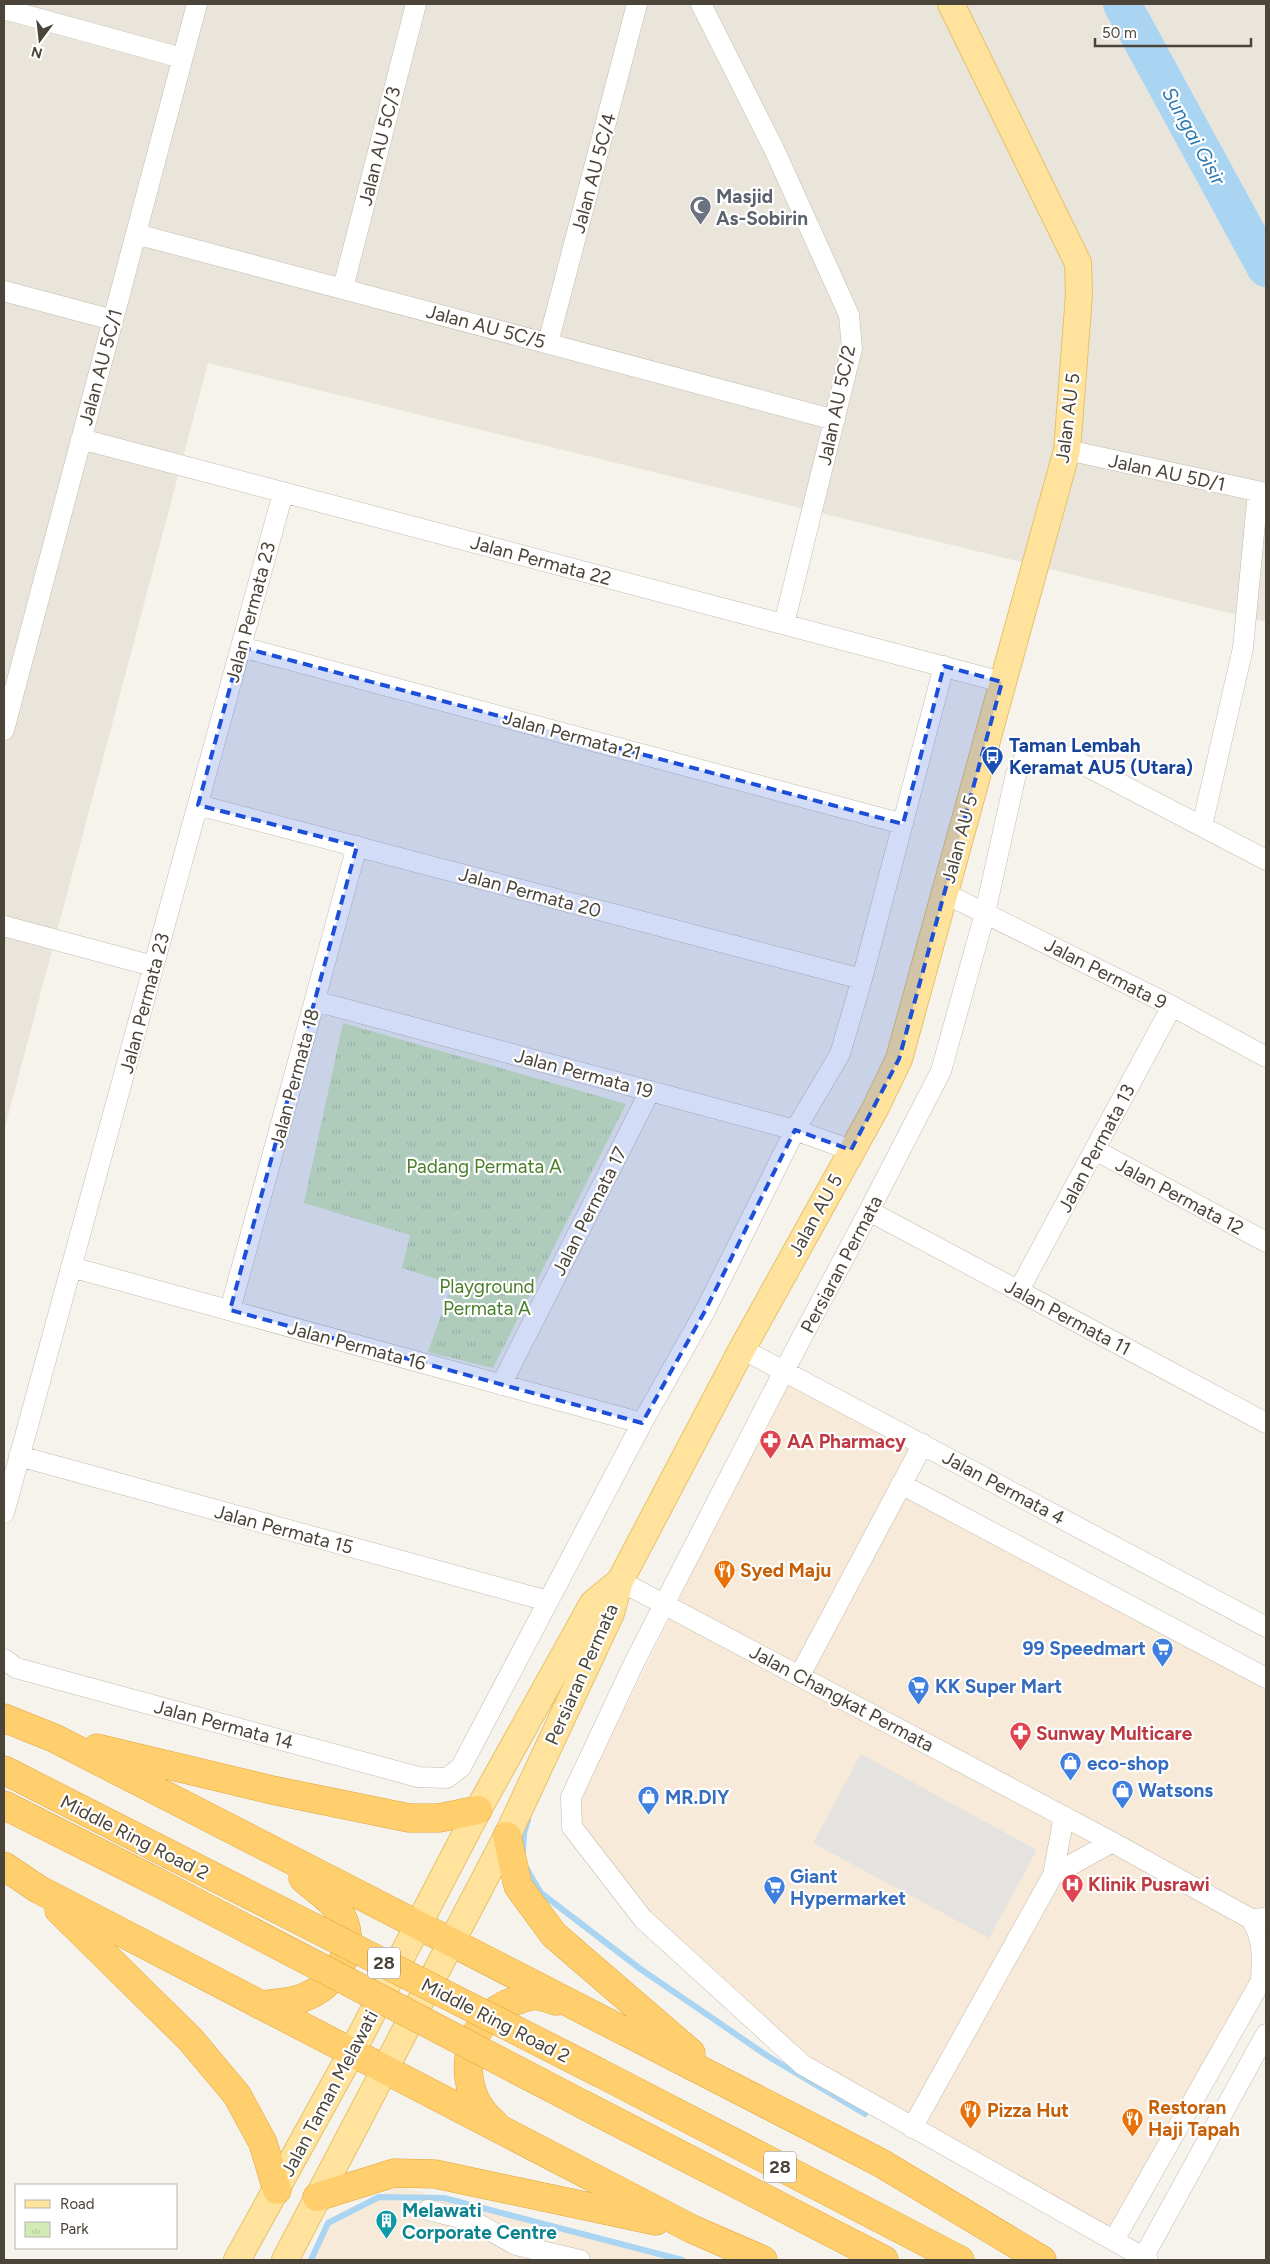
<svg xmlns="http://www.w3.org/2000/svg" width="1270" height="2264" font-family="Figtree,sans-serif">
<defs>
<pattern id="park-tufts" width="24" height="20" patternUnits="userSpaceOnUse" patternTransform="scale(1.25)"><rect width="24" height="20" fill="#d2eab5"/><path d="M3 7l-1-3M5 7V3M7 7l1-3M15 17l-1-3M17 17v-4M19 17l1-3" fill="none" stroke="#b6ca9c"/></pattern>
</defs>
<rect width="100%" height="100%" fill="#f6f3ec"/>
<path fill="#eae5da" d="M4,4H1266V622L208,363L4,1131Z"/>
<path fill="#f7ead8" d="M787,1382L911,1447L891,1486L1266,1688V1955L1112,2230L807,2058L651,1915L579,1823L581,1797Z
M398,2186L667,2260H311L325,2230Z"/>
<path fill="url(#park-tufts)" d="M343,1023L626,1104L493,1368L428,1352L452,1284L402,1268L410,1235L304,1203Z"/>
<path fill="#e5e3e0" d="M861,1754L1037,1850L989,1938L813,1843Z"/>
<g fill="none" stroke-linecap="round" stroke-linejoin="round">
<path stroke="#a9d4f2" stroke-width="6" d="M523,1852L524,1833L528,1820
M525,1866L541,1893L639,1968L769,2057L865,2114
M311,2260L328,2223L379,2197L444,2198L682,2260"/>
<path stroke="#a9d4f2" stroke-width="38" d="M1122,4L1266,268"/>
<defs>
<path id="minor" d="M701,4L774,149L849,315L852,348L784,624
M4,9L182,58
M136,234L835,420
M343,288L416,4
M4,291L113,320
M548,343L637,4
M81,439L1002,682
M1067,450L1266,493
M241,647L903,824
M4,730L197,4
M198,805L862,979
M1202,826L1243,648L1258,492
M944,893L1172,1006L1266,1057
M4,926L153,966
M315,1001L795,1130L851,1150
M1095,1150L1266,1242
M869,1211L1266,1423
M71,1267L642,1423
M1019,1290L1172,1006
M230,1310L357,846
M742,1349L1266,1627
M501,1385L650,1091
M19,1456L548,1601
M901,1484L1266,1678
M4,1513L283,493
M620,1581L1112,1842L1251,1919L1266,1918
M4,1659L16,1668L418,1777L447,1778L461,1767L642,1423L705,1311L795,1130L840,1054L862,979L944,666
M800,1675L923,1444
M1053,1875L1112,1842
M912,2128L1053,1875L1064,1816
M428,2210L473,2221L516,2245L580,2260
M1114,2240L1261,1981C1262,1956 1264,1941 1251,1919
M1143,2258L1266,2034
M1148,2260L803,2065L643,1919L572,1827L571,1797L635,1661L784,1371L869,1211L941,1071L985,913L1016,774L1028,752L1063,754L1266,860"/>
<path id="major" d="M237,2260L352,2052L478,1810L593,1603L620,1581
M285,2260L507,1836L611,1613L620,1581L742,1349L874,1111L899,1059L1067,450L1079,295L1078,263L951,4"/>
<path id="highway" d="M4,1718L54,1738L881,2163L1042,2260
M97,1748L272,1790L409,1818H439L478,1810
M4,1770L169,1854
M4,1805L155,1881
M507,1836L518,1886L554,1935L691,2053
M4,1866L38,1889L692,2229L763,2260
M59,1910L190,2039L237,2095L263,2143L277,2190
M260,2005C275,2003 291,2003 305,1997C335,1985 357,1951 343,1919C335,1901 317,1891 303,1878
M600,2073L960,2260
M584,2105L884,2260
M494,2123C451,2089 464,2014 518,2000C523,1998 529,1996 533,1996C540,1995 549,1999 556,2001
M317,2197L394,2173L435,2174L656,2221"/>
</defs>
<use href="#minor" stroke="#c2bbae" stroke-width="21"/>
<use href="#major" stroke="#e6c16a" stroke-width="28"/>
<use href="#highway" stroke="#e0a43c" stroke-width="29"/>
<use href="#minor" stroke="#fff" stroke-width="20"/>
<use href="#major" stroke="#ffe39c" stroke-width="26"/>
<use href="#highway" stroke="#ffcf6e" stroke-width="28"/>
<defs>
<path id="highway-bridge" d="M169,1854L600,2073
M155,1881L584,2105"/>
</defs>
<use href="#highway-bridge" stroke="#e0a43c" stroke-width="29" stroke-linecap="butt"/>
<use href="#highway-bridge" stroke="#ffcf6e" stroke-width="28"/>
</g>
<path fill="#1d4ed8" fill-opacity="0.2" stroke="#1d4ed8" stroke-width="4" stroke-dasharray="10 6" stroke-linejoin="round" d="M241,647L903,824L944,666L1002,682L899,1059L851,1150L795,1130L705,1311L642,1423L230,1310L357,846L198,805Z"/>
<defs>
<symbol id="mosque-pin" viewBox="-11 -11 22 30"><path d="M0 17L-7.5 6A9.5 9.5 0 1 1 7.5 6Z" fill="#6b7280" stroke="#fff"/><path d="M3.5-4.9A6 6 0 1 0 3.5 4.9A5 5 0 1 1 3.5-4.9Z" fill="#fff"/></symbol>
<symbol id="bus-pin" viewBox="-11 -11 22 30"><path d="M0 17L-7.5 6A9.5 9.5 0 1 1 7.5 6Z" fill="#1a4fb4" stroke="#fff"/><path d="M-5-6H5V4H4V6H2V4H-2V6H-4V4H-5ZM-3.5-4V0h7V-4ZM-3.5 1.2v1.5H-2V1.2ZM2 1.2v1.5H3.5V1.2Z" fill="#fff"/></symbol>
<symbol id="pharmacy-pin" viewBox="-11 -11 22 30"><path d="M0 17L-7.5 6A9.5 9.5 0 1 1 7.5 6Z" fill="#e0444e" stroke="#fff"/><path d="M-2-6h4v4h4v4h-4v4h-4v-4h-4v-4h4Z" fill="#fff"/></symbol>
<symbol id="restaurant-pin" viewBox="-11 -11 22 30"><path d="M0 17L-7.5 6A9.5 9.5 0 1 1 7.5 6Z" fill="#e8710a" stroke="#fff"/><path d="M-5-6h1v4h1v-4h1v4h1v-4h1v5L-1.5 .5V6h-2V.5L-5-1ZM5-6V6H3V1.5H1.5Q1.5-4 5-6Z" fill="#fff"/></symbol>
<symbol id="supermarket-pin" viewBox="-11 -11 22 30"><path d="M0 17L-7.5 6A9.5 9.5 0 1 1 7.5 6Z" fill="#3f7fe0" stroke="#fff"/><path d="M-6-5.5h2.5l.6 2H6L4.5 2H-2.5L-4.4-4H-6ZM-1.5 3.2a1.3 1.3 0 1 0 .1 0ZM3 3.2a1.3 1.3 0 1 0 .1 0Z" fill="#fff"/></symbol>
<symbol id="shop-pin" viewBox="-11 -11 22 30"><path d="M0 17L-7.5 6A9.5 9.5 0 1 1 7.5 6Z" fill="#3f7fe0" stroke="#fff"/><path d="M-5-2.5h2.3a2.7 3.5 0 0 1 5.4 0H5L5.5 6h-11ZM-1.5-2.5h3a1.5 2.3 0 0 0-3 0Z" fill="#fff"/></symbol>
<symbol id="hospital-pin" viewBox="-11 -11 22 30"><path d="M0 17L-7.5 6A9.5 9.5 0 1 1 7.5 6Z" fill="#e0444e" stroke="#fff"/><path d="M-5-5h3v3.5h4V-5h3V5h-3V1.5h-4V5h-3Z" fill="#fff"/></symbol>
<symbol id="building-pin" viewBox="-11 -11 22 30"><path d="M0 17L-7.5 6A9.5 9.5 0 1 1 7.5 6Z" fill="#0f9aa8" stroke="#fff"/><path d="M-4-6H4V6H1V3H-1V6H-4ZM-2.5-4.3h1.7v1.8h-1.7ZM.8-4.3h1.7v1.8H.8ZM-2.5-1h1.7V.8h-1.7ZM.8-1h1.7V.8H.8Z" fill="#fff"/></symbol>
</defs>
<g fill-rule="evenodd">
<use href="#mosque-pin" x="688" y="194" width="25" height="34"/>
<use href="#bus-pin" x="980" y="744" width="25" height="34"/>
<use href="#pharmacy-pin" x="758" y="1428" width="25" height="34"/>
<use href="#restaurant-pin" x="712" y="1558" width="25" height="34"/>
<use href="#supermarket-pin" x="1150" y="1636" width="25" height="34"/>
<use href="#supermarket-pin" x="906" y="1674" width="25" height="34"/>
<use href="#pharmacy-pin" x="1008" y="1720" width="25" height="34"/>
<use href="#shop-pin" x="1058" y="1750" width="25" height="34"/>
<use href="#shop-pin" x="1110" y="1778" width="25" height="34"/>
<use href="#shop-pin" x="636" y="1784" width="25" height="34"/>
<use href="#hospital-pin" x="1060" y="1872" width="25" height="34"/>
<use href="#supermarket-pin" x="762" y="1874" width="25" height="34"/>
<use href="#restaurant-pin" x="958" y="2098" width="25" height="34"/>
<use href="#restaurant-pin" x="1120" y="2106" width="25" height="34"/>
<use href="#building-pin" x="374" y="2208" width="25" height="34"/>
</g>
<g text-anchor="middle" stroke-width="4.5" stroke-linejoin="round" paint-order="stroke">
<g fill="#fff" stroke="#817c74" stroke-width="1">
<rect x="368" y="1947.5" width="32" height="31" rx="4"/>
<rect x="764" y="2151.5" width="32" height="31" rx="4"/>
</g>
<g font-size="18" font-weight="bold" fill="#4b4439">
<text x="384" y="1969">28</text>
<text x="780" y="2173">28</text>
</g>
<g font-size="19" fill="#4b4439" stroke="#fff">
<text transform="translate(379 146) rotate(-76)" y="7">Jalan AU 5C/3</text>
<text transform="translate(593 173) rotate(-75)" y="7">Jalan AU 5C/4</text>
<text transform="translate(486 326) rotate(15)" y="7">Jalan AU 5C/5</text>
<text transform="translate(100 367) rotate(-75)" y="7">Jalan AU 5C/1</text>
<text transform="translate(836 405) rotate(-78)" y="7">Jalan AU 5C/2</text>
<text transform="translate(1067 418) rotate(-83)" y="7">Jalan AU 5</text>
<text transform="translate(1167 472) rotate(12)" y="7">Jalan AU 5D/1</text>
<text transform="translate(541 560) rotate(15)" y="7">Jalan Permata 22</text>
<text transform="translate(250 612) rotate(-75)" y="7">Jalan Permata 23</text>
<text transform="translate(572 735) rotate(15)" y="7">Jalan Permata 21</text>
<text transform="translate(959 839) rotate(-75)" y="7">Jalan AU 5</text>
<text transform="translate(530 892) rotate(15)" y="7">Jalan Permata 20</text>
<text transform="translate(1106 973) rotate(27)" y="7">Jalan Permata 9</text>
<text transform="translate(144 1003) rotate(-75)" y="7">Jalan Permata 23</text>
<text transform="translate(584 1073) rotate(15)" y="7">Jalan Permata 19</text>
<text transform="translate(294 1078) rotate(-75)" y="7">Jalan Permata 18</text>
<text transform="translate(1096 1148) rotate(-62)" y="7">Jalan Permata 13</text>
<text transform="translate(1180 1196) rotate(28)" y="7">Jalan Permata 12</text>
<text transform="translate(589 1211) rotate(-63)" y="7">Jalan Permata 17</text>
<text transform="translate(815 1215) rotate(-61)" y="7">Jalan AU 5</text>
<text transform="translate(841 1264) rotate(-62)" y="7">Persiaran Permata</text>
<text transform="translate(1068 1317) rotate(28)" y="7">Jalan Permata 11</text>
<text transform="translate(357 1345) rotate(15)" y="7">Jalan Permata 16</text>
<text transform="translate(1004 1487) rotate(28)" y="7">Jalan Permata 4</text>
<text transform="translate(284 1529) rotate(15)" y="7">Jalan Permata 15</text>
<text transform="translate(581 1674) rotate(-66)" y="7">Persiaran Permata</text>
<text transform="translate(842 1698) rotate(28)" y="7">Jalan Changkat Permata</text>
<text transform="translate(224 1724) rotate(15)" y="7">Jalan Permata 14</text>
<text transform="translate(135 1837) rotate(27)" y="7">Middle Ring Road 2</text>
<text transform="translate(496 2020) rotate(27)" y="7">Middle Ring Road 2</text>
<text transform="translate(329 2093) rotate(-62)" y="7">Jalan Taman Melawati</text>
</g>
<g font-size="19" font-weight="bold" fill="#5b616d" stroke="#fff" text-anchor="start">
<text x="716" y="203">Masjid<tspan x="716" dy="22">As-Sobirin</tspan></text>
</g>
<g font-size="19" font-weight="bold" fill="#164399" stroke="#fff" text-anchor="start">
<text x="1009" y="752">Taman Lembah<tspan x="1009" dy="22">Keramat AU5 (Utara)</tspan></text>
</g>
<g font-size="19" fill="#4a7f2a" stroke="#fff">
<text x="484" y="1173">Padang Permata A</text>
<text x="487" y="1293">Playground<tspan x="487" dy="22">Permata A</tspan></text>
</g>
<g font-size="19" font-weight="bold" fill="#be3a42" stroke="#fff" text-anchor="start">
<text x="787" y="1448">AA Pharmacy</text>
<text x="1036" y="1740">Sunway Multicare</text>
<text x="1088" y="1891">Klinik Pusrawi</text>
</g>
<g font-size="19" font-weight="bold" fill="#c56008" stroke="#fff" text-anchor="start">
<text x="740" y="1577">Syed Maju</text>
<text x="1148" y="2114">Restoran<tspan x="1148" dy="22">Haji Tapah</tspan></text>
<text x="987" y="2117">Pizza Hut</text>
</g>
<g font-size="19" font-weight="bold" fill="#366cbe" stroke="#fff" text-anchor="start">
<text x="1146" y="1655" text-anchor="end">99 Speedmart</text>
<text x="935" y="1693">KK Super Mart</text>
<text x="1087" y="1770">eco-shop</text>
<text x="1138" y="1797">Watsons</text>
<text x="665" y="1804">MR.DIY</text>
<text x="790" y="1883">Giant<tspan x="790" dy="22">Hypermarket</tspan></text>
</g>
<g font-size="19" font-weight="bold" fill="#0d838f" stroke="#fff" text-anchor="start">
<text x="402" y="2217">Melawati<tspan x="402" dy="22">Corporate Centre</tspan></text>
</g>
<g font-size="20" font-style="italic" fill="#2e7ab2" stroke="#fff">
<text transform="translate(1194 136) rotate(61)" y="7">Sungai Gisir</text>
</g>
</g>
<rect width="1270" height="2264" fill="none" stroke="#4b4439" stroke-width="10"/>
<rect x="15" y="2184" width="162" height="65" fill="#ffffff" stroke="#b7b4b0"/>
<rect x="25" y="2200" width="25" height="8" fill="#ffe39c" stroke="#b7b4b0"/>
<text x="60" y="2209" font-size="15" fill="#4b4439">Road</text>
<rect x="25" y="2222" width="25" height="15" fill="url(#park-tufts)" stroke="#b7b4b0"/>
<text x="60" y="2234" font-size="15" fill="#4b4439">Park</text>
<g transform="translate(40 40) rotate(195)" stroke="#ffffff" stroke-width="4" paint-order="stroke">
<path d="M0-4L9 19L0 12L-9 19Z" fill="#4b4439"/>
<text y="-8" font-size="14" font-weight="bold" text-anchor="middle" fill="#4b4439">N</text>
</g>
<path d="M1095 38v8h156v-8" fill="none" stroke="#4b4439" stroke-width="2.5"/>
<text x="1102" y="38" font-size="15" fill="#4b4439" stroke="#ffffff" stroke-width="4" paint-order="stroke">50 m</text>
</svg>
